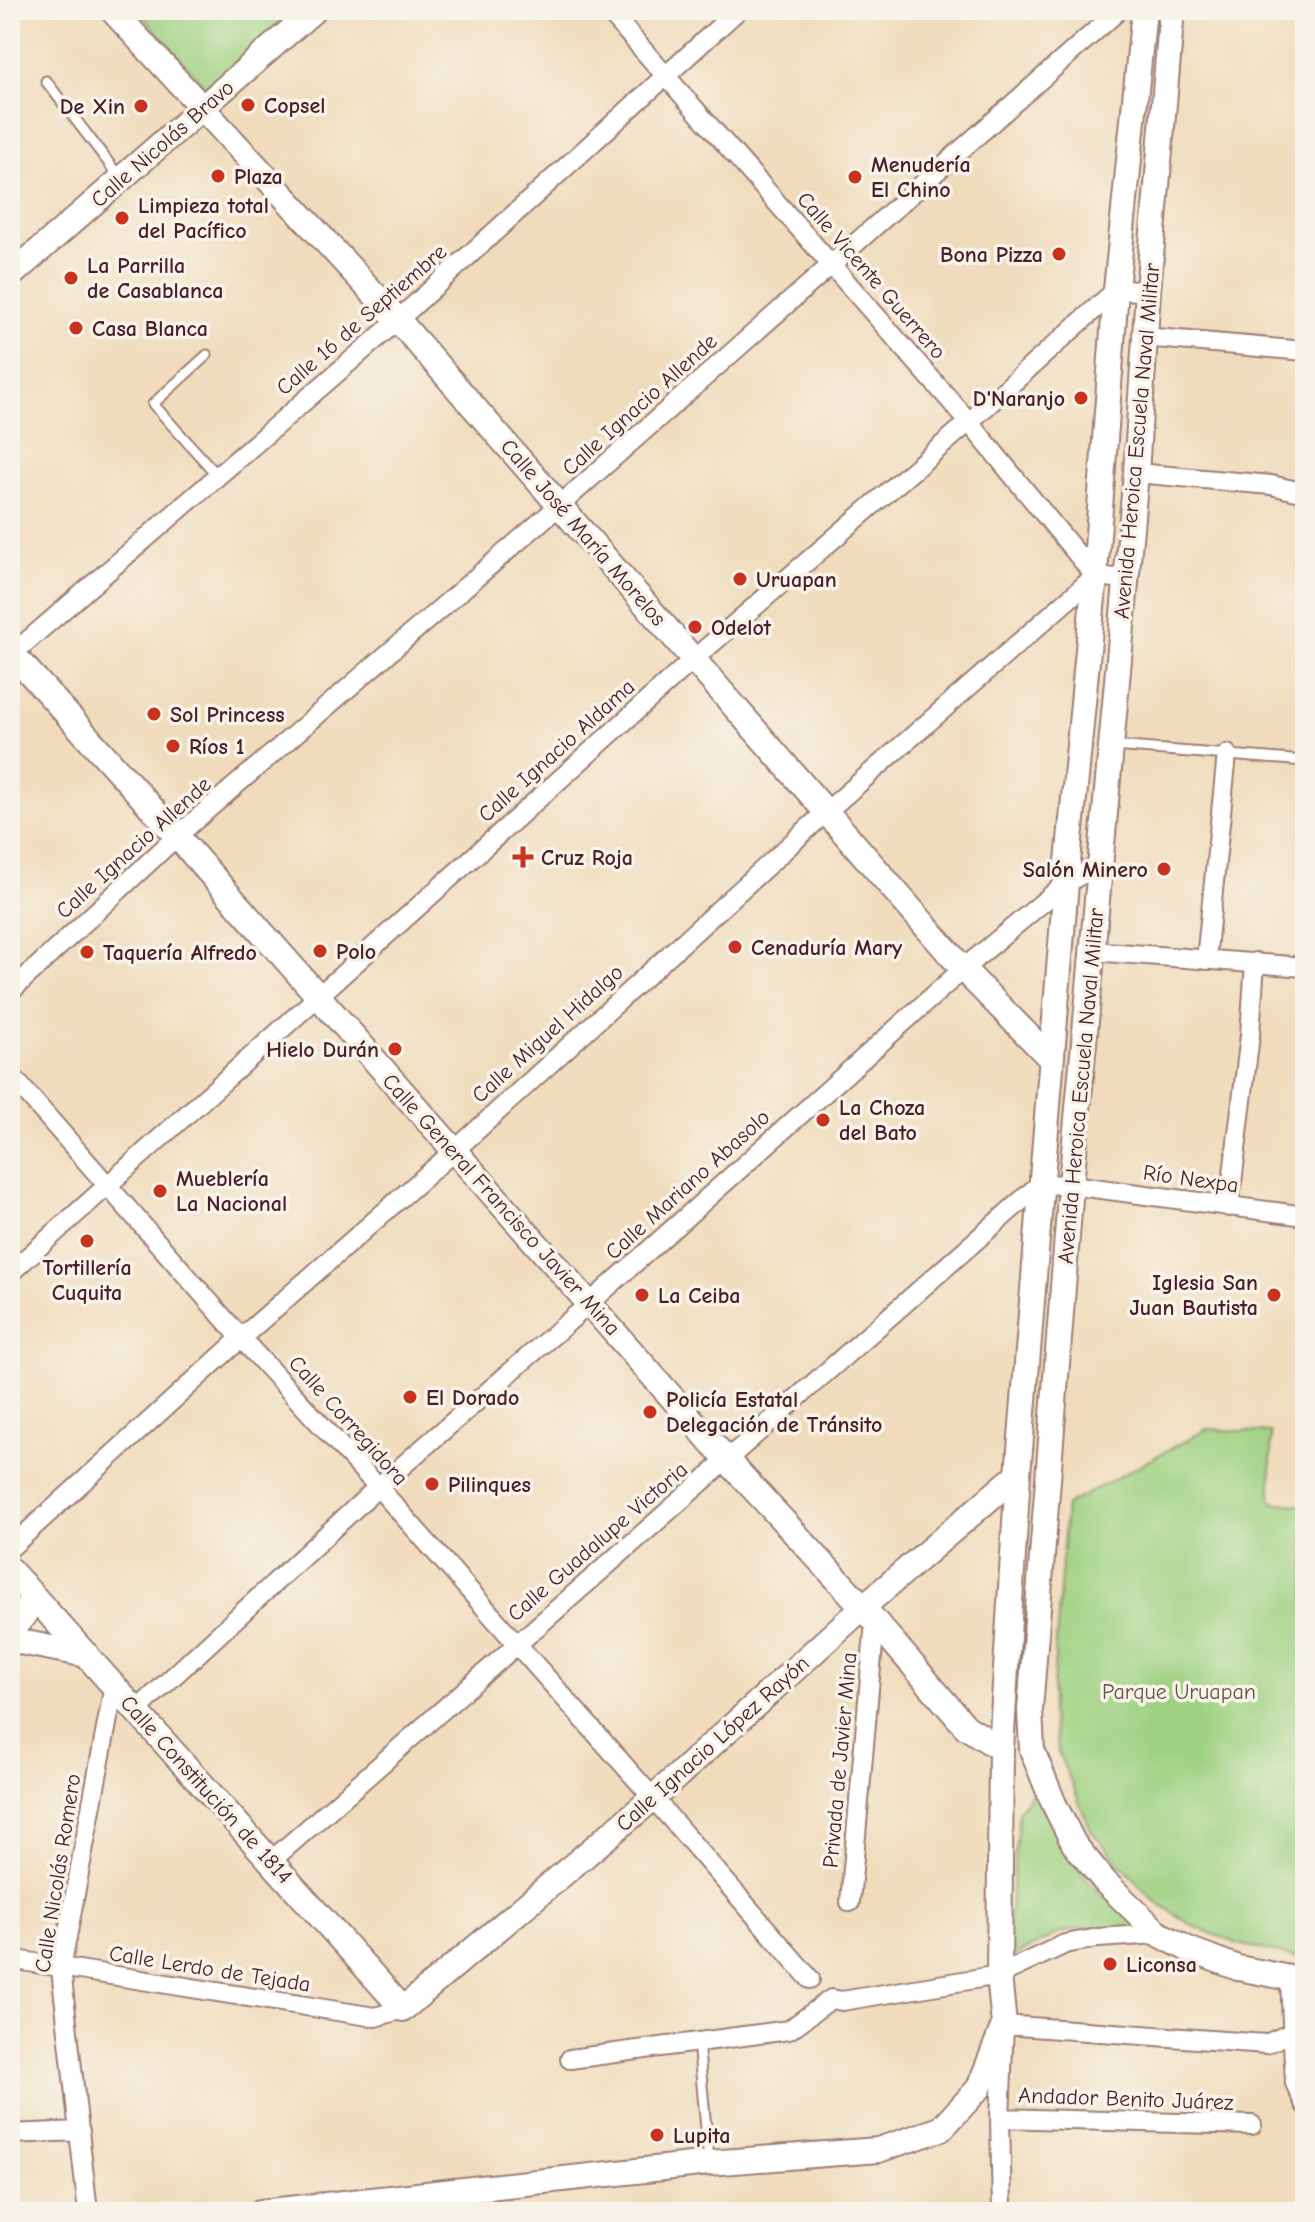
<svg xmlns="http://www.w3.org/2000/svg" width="1315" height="2222" font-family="'Comic Neue',sans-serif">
<rect width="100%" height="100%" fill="#f7f3e8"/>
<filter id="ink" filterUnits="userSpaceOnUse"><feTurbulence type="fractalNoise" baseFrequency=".0125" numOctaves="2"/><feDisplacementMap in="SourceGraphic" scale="16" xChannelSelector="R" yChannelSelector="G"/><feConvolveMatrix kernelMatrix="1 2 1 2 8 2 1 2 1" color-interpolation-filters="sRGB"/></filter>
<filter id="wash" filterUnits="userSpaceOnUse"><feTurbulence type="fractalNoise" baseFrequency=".006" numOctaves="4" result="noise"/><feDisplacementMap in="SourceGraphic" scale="32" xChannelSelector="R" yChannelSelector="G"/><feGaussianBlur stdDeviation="1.8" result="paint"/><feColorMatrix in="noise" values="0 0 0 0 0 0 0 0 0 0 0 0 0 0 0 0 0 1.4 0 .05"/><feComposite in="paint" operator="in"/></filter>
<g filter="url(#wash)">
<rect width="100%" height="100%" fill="#f0dcbc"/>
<path fill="#9ed181" stroke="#747856" stroke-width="2" d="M137,10H300L209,91Z
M1207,1429L1271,1433V1502L1305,1506V1959L1238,1944L1193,1926L1151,1898L1092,1832L1058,1752L1051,1712L1066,1505Z
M1037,1787C1048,1814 1058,1843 1076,1866C1093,1889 1116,1908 1139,1926L1080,1928L1055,1935L1005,1961L1019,1810Z"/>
</g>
<g filter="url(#ink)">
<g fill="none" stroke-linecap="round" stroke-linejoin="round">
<defs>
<path id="service" d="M46,81L121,179
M207,355L153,404L218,476
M1305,493V641
M1114,746L1305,761
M698,2041L709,2161"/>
<path id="minor" d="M608,10L969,422L1095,576
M1144,337L1305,351
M1136,473L1271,485L1305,493
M10,656L398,320L738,10
M1092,951L1305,967
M1206,960L1227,754
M10,992L177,836L560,505L1119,10
M10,1074L241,1338L378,1487L653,1798L810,1979
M1229,1207L1250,1035L1255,962
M10,1273L695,658L969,422L1116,290L1148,291
M10,1548L241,1338L454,1151L826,812L1095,576L1125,579
M136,1711L378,1487L590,1303L963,969L1066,883L1099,865
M271,1861L1040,1184L1071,1185L1305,1216
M850,1902L875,1622
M10,1959L375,2017L403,2009
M1290,1980L1295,2083L1305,2105
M570,2059L789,2030L831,1999L842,2001L999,1975L1065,1944L1098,1938L1159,1934
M1000,2118L1252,2125
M10,2134L80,2131
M88,2212L61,1969L114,1686
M1002,2212L1000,2118L1004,2025L1266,2044L1291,2033"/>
<path id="tertiary" d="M112,10L398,320L963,969L1051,1059
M1172,10L1148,291L1136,473L1071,1185L1030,1710L1032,1750L1054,1804L1074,1844L1106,1883L1159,1934L1188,1949L1238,1968L1305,1981
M10,276L314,10
M10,651L177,836L727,1460L863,1607L966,1727L1001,1749
M10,1570L403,2009L653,1798L863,1607L1018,1474
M10,1629C24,1618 29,1611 30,1593L22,1583
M10,1640L87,1655
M261,2212L709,2163L878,2150L941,2129L979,2088L1004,2025L999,1975L1001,1749L1018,1474L1066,883L1095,576L1116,290L1144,10"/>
</defs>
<use href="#service" stroke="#9d7e74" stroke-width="13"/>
<use href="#minor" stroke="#9d7e74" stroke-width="22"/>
<use href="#tertiary" stroke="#9d7e74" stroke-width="28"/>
<use href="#service" stroke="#fff" stroke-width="9"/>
<use href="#minor" stroke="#fff" stroke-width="18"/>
<use href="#tertiary" stroke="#fff" stroke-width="24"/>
</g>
</g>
<g fill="#c8321e" stroke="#f7f3e8" stroke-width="3">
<circle cx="248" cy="105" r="8"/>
<circle cx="141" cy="106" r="8"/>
<circle cx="218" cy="176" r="8"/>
<circle cx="855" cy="177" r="8"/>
<circle cx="122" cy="218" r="8"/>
<circle cx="1059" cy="254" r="8"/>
<circle cx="71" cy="278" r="8"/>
<circle cx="76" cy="328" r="8"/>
<circle cx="1081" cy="398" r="8"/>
<circle cx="740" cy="579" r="8"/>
<circle cx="695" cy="627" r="8"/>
<circle cx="154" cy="714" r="8"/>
<circle cx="173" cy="746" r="8"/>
<path d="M519 845h8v8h8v8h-8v8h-8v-8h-8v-8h8z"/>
<circle cx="1164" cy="869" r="8"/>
<circle cx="735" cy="947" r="8"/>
<circle cx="320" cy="951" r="8"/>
<circle cx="87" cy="952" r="8"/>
<circle cx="395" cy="1049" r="8"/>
<circle cx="823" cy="1120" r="8"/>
<circle cx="160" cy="1191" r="8"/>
<circle cx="87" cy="1241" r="8"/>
<circle cx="642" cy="1295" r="8"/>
<circle cx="1274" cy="1295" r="8"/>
<circle cx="410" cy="1397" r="8"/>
<circle cx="650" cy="1412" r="8"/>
<circle cx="432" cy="1484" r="8"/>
<circle cx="1110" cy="1964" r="8"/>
<circle cx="657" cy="2135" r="8"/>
</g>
<g text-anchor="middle" stroke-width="7" stroke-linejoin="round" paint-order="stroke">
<g font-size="22" font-weight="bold" fill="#4a1f2b" stroke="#f7f3e8" text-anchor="start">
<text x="264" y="113">Copsel</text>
<text x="125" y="114" text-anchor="end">De Xin</text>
<text x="871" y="172">Menudería<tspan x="871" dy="25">El Chino</tspan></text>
<text x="234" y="184">Plaza</text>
<text x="138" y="213">Limpieza total<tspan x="138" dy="25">del Pacífico</tspan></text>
<text x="1043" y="262" text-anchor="end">Bona Pizza</text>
<text x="87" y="273">La Parrilla<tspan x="87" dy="25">de Casablanca</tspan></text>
<text x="92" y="336">Casa Blanca</text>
<text x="1065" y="406" text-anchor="end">D'Naranjo</text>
<text x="756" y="587">Uruapan</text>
<text x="711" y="635">Odelot</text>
<text x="170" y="722">Sol Princess</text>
<text x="189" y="754">Ríos 1</text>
<text x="541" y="865">Cruz Roja</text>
<text x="1148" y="877" text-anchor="end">Salón Minero</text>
<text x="751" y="955">Cenaduría Mary</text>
<text x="336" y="959">Polo</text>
<text x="103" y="960">Taquería Alfredo</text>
<text x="379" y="1057" text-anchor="end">Hielo Durán</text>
<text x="839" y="1115">La Choza<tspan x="839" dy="25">del Bato</tspan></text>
<text x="176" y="1186">Mueblería<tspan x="176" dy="25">La Nacional</tspan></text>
<text x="87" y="1275" text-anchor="middle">Tortillería<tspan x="87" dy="25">Cuquita</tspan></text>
<text x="1258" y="1290" text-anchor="end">Iglesia San<tspan x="1258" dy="25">Juan Bautista</tspan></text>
<text x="658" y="1303">La Ceiba</text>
<text x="426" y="1405">El Dorado</text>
<text x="666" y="1407">Policía Estatal<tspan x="666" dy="25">Delegación de Tránsito</tspan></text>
<text x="448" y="1492">Pilinques</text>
<text x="1126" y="1972">Liconsa</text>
<text x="673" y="2143">Lupita</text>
</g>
<g font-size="22" fill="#4a1f2b" stroke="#f7f3e8">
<text transform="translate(162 143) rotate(-41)" y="8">Calle Nicolás Bravo</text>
<text transform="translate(872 275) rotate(49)" y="8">Calle Vicente Guerrero</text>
<text transform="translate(361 319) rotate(-41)" y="8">Calle 16 de Septiembre</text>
<text transform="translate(639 404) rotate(-42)" y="8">Calle Ignacio Allende</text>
<text transform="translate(1136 441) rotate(-85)" y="8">Avenida Heroica Escuela Naval Militar</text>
<text transform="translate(584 532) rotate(49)" y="8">Calle José María Morelos</text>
<text transform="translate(556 750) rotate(-42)" y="8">Calle Ignacio Aldama</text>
<text transform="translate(133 847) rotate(-42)" y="8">Calle Ignacio Allende</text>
<text transform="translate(547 1033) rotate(-42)" y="8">Calle Miguel Hidalgo</text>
<text transform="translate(1080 1086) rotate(-85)" y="8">Avenida Heroica Escuela Naval Militar</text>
<text transform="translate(1191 1178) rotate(8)" y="8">Río Nexpa</text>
<text transform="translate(687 1184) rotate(-42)" y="8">Calle Mariano Abasolo</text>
<text transform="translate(502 1204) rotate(48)" y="8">Calle General Francisco Javier Mina</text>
<text transform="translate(349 1420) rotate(48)" y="8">Calle Corregidora</text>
<text transform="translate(597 1541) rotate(-41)" y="8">Calle Guadalupe Victoria</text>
<text transform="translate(712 1743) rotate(-42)" y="8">Calle Ignacio López Rayón</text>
<text transform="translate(839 1760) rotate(-85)" y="8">Privada de Javier Mina</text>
<text transform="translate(207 1789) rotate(48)" y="8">Calle Constitución de 1814</text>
<text transform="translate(57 1873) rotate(-81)" y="8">Calle Nicolás Romero</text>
<text transform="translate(210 1968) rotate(9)" y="8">Calle Lerdo de Tejada</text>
<text transform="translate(1126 2098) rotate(2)" y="8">Andador Benito Juárez</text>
</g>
<g font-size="22" fill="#635445" stroke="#f7f3e8">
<text x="1179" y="1699">Parque Uruapan</text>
</g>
</g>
<rect width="1315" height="2222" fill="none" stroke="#f7f3e8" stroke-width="40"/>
</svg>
